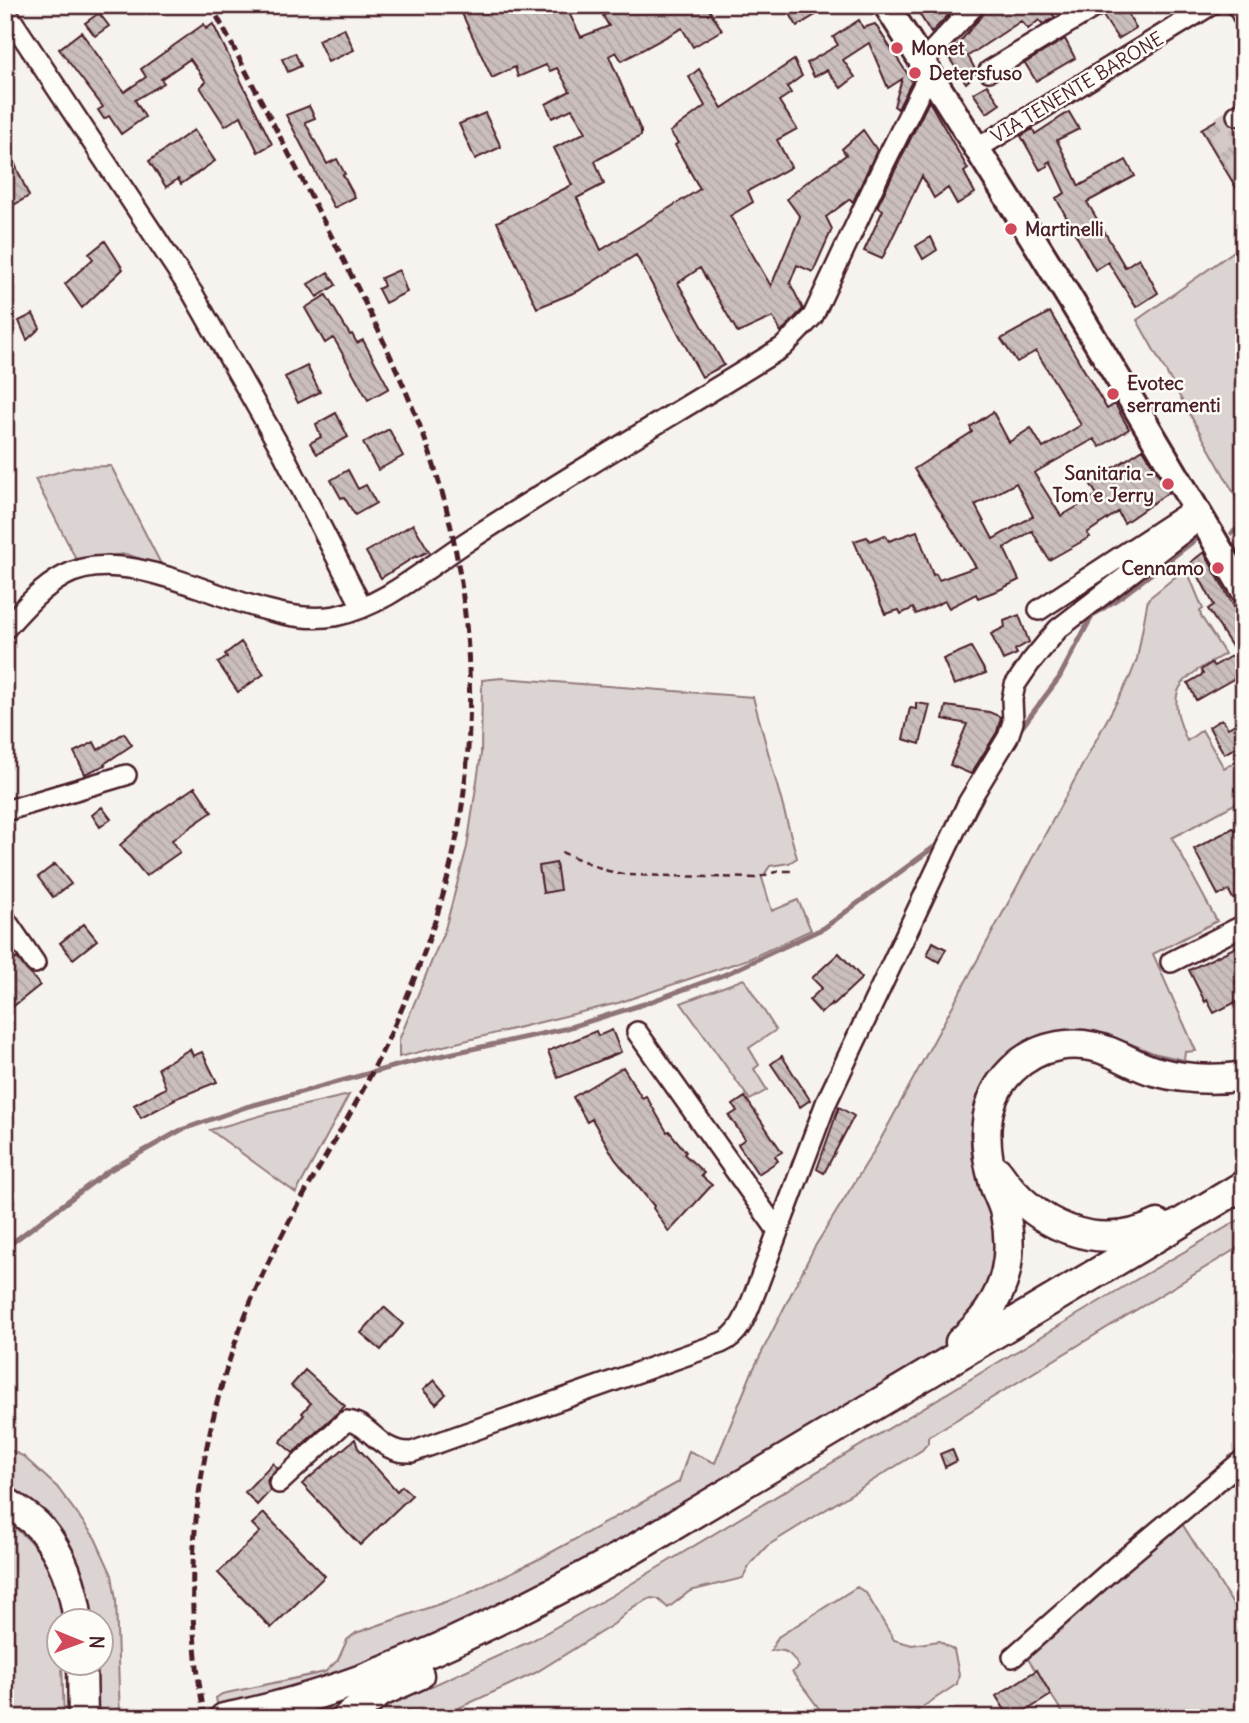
<svg xmlns="http://www.w3.org/2000/svg" width="1249" height="1723" font-family="Delius,sans-serif">
<defs>
<pattern id="building-back-hatch" width="6" height="6" patternUnits="userSpaceOnUse" patternTransform="scale(1.75)"><rect width="6" height="6" fill="#cbbfbe"/><path d="M-1 5l2 2M0 0l6 6M5-1l2 2" fill="none" stroke="#b0a4a3"/></pattern>
</defs>
<rect width="100%" height="100%" fill="#f6f3ef"/>
<filter id="ink" filterUnits="userSpaceOnUse"><feTurbulence type="fractalNoise" baseFrequency=".0143" numOctaves="2"/><feDisplacementMap in="SourceGraphic" scale="14" xChannelSelector="R" yChannelSelector="G"/><feConvolveMatrix kernelMatrix="1 2 1 2 8 2 1 2 1" color-interpolation-filters="sRGB"/></filter>
<g filter="url(#ink)">
<path fill="#dcd4d2" stroke="#937a7e" stroke-width="2" d="M1244,244V501L1240,504L1137,320Z
M111,466L162,566L126,554L76,559L35,479L75,467Z
M1186,568L1203,609L1200,611L1201,616L1225,654C1179,680 1164,687 1187,741L1202,730L1224,768L1244,758V799L1172,838L1217,921L1153,954L1196,1051L1185,1052L1184,1060L1153,1053L1127,1042L1124,1047L1104,1039L986,1083L975,1106L970,1133L972,1158L995,1221L997,1267L960,1336L939,1353L518,1603L335,1678L340,1714L336,1718H220L216,1698L222,1694L325,1672L338,1660L347,1640L356,1633L465,1595L541,1558L679,1482L689,1451L715,1463L752,1372L814,1248L877,1146L1130,677L1137,659L1148,599Z
M502,678L753,697L797,858L789,863L770,866L762,878L772,911L798,900L811,930L751,958L618,1003L399,1057V1040L445,929L467,847L481,754L482,680Z
M744,979L776,1030L749,1048L759,1065L754,1069L767,1090L750,1100L681,1003Z
M349,1095L296,1193L210,1130L270,1113Z
M1244,1217V1244L928,1437V1443L922,1450L767,1546L751,1563L743,1578L690,1591L668,1608L658,1599L651,1598L633,1607L614,1624L535,1673L437,1718H374L385,1707L531,1641L611,1596L1120,1289Z
M5,1448L23,1456L57,1487L95,1538L112,1575L116,1600L120,1718H92L89,1664H102V1622L87,1621L5,1491Z
M1179,1519L1236,1609L1244,1603V1718H1066L1026,1656Z
M5,1521C40,1543 58,1577 62,1617V1621L60,1622V1664H62L64,1718H5Z
M857,1587L866,1593L894,1640L912,1645L939,1641L954,1650L959,1674L957,1684L906,1718H826L792,1672L799,1667C791,1654 787,1648 771,1651L778,1637Z"/>
<g fill="none" stroke-linecap="round" stroke-linejoin="round">
<path stroke="#8e7378" stroke-width="5" d="M1232,533L1244,524
M1019,731L1059,678L1092,616L1122,596L1199,537
M969,823L987,789
M5,1248L108,1171L181,1130L246,1107L403,1064L564,1029L644,1004L726,974L824,928L934,847"/>
</g>
<path fill="url(#building-back-hatch)" stroke="#4a1f2b" stroke-width="2" fill-rule="evenodd" d="M458,5H565L581,37L609,26L603,16L618,5H706L722,30L693,47L682,28L622,61L616,52L609,56L641,131V136L595,161L604,184L577,198L601,250L700,189L675,145L678,143L670,132L705,106L689,77L699,69L722,108L794,60L802,76L787,87L791,93L779,101L797,129L777,140L791,167L748,191L753,202L730,216L771,286L800,217L787,199L804,184L846,155L842,149L863,130L877,150L853,202L850,199L826,217L832,229L813,272L797,265L790,283L803,309L781,332L773,317L738,333L700,268L678,283L724,365L702,377L636,255L578,291L537,308L497,222L572,185L554,148L586,132L572,109L552,118L546,104L570,91L557,68L550,71L546,65L518,77L515,67L492,78Z
M785,5H832L797,26Z
M914,5H958L931,33Z
M987,5H1055L1049,10L1055,17L1043,24L1039,20L1028,29L1021,21L968,56L977,73L966,83L949,58L955,53L953,50L984,13Z
M1114,5H1123L1136,28L1118,39L1103,16Z
M99,13L109,26L95,36L85,23Z
M859,20L863,28L875,24L912,81L898,109L894,106L902,79L888,88L869,43L843,60L855,77L841,88L827,70L814,77L807,63L838,45L833,37Z
M204,24L206,29L213,24L272,144L258,152L241,116L225,126L200,87L206,82L190,59L161,79L164,83L135,100L145,117L121,134L109,116L104,119L98,110L103,107L59,49L81,32L124,92L146,77L141,69Z
M344,28L354,50L328,62L318,40Z
M1065,39L1075,58L1036,81L1025,63Z
M295,53L301,66L288,72L282,59Z
M987,85L1000,104L987,113L973,93Z
M929,101L968,169L964,172L975,193L957,204L948,188L934,198L922,176L882,259L864,251L883,210L877,207Z
M309,106L315,118L305,122L327,164L337,159L345,174L343,175L355,197L334,208L286,115Z
M1069,112L1079,129L1057,140L1079,186L1126,160L1135,176L1087,202L1125,267L1139,258L1158,293L1136,307L1108,262L1095,270L1056,198L1065,193L1050,161L1047,163L1048,166L1040,170L1021,136L1033,129L1035,134Z
M485,113L501,147L475,159L459,124Z
M1225,115L1230,125L1244,126V201L1201,129Z
M194,130L215,161L181,184L178,179L166,187L149,161Z
M14,162L29,196L5,210V166Z
M931,237L937,250L923,259L916,246Z
M105,241L123,269L82,308L65,284L93,259L89,254Z
M399,270L407,292L385,303L378,289L384,286L381,278Z
M328,272L336,285L317,297L308,284Z
M326,295L350,335L352,334L357,343L363,340L389,388L368,400L336,342L333,338L325,343L305,308Z
M1050,312L1107,409L1115,404L1129,429L1100,447L1094,439L1034,473L1061,516L1097,495L1090,483L1143,449L1169,492L1124,523L1118,512L1087,533L1090,537L1049,560L1032,531L1004,548L1019,580L999,590L978,598L976,594L949,608L945,601L916,614L913,608L901,614L899,610L885,614L854,541L867,537L870,541L885,535L889,541L917,531L933,575L936,574L939,580L976,567L914,469L972,432L970,427L993,412L1009,442L1031,428L1043,448L1081,425L1036,351L1017,362L1001,339ZM1016,483L1033,516L993,539L975,505Z
M33,314L40,328L27,340L19,321Z
M307,366L320,392L298,403L285,377Z
M336,413L348,437L317,454L310,443L321,437L316,424Z
M389,429L403,456L378,470L363,443Z
M348,470L358,489L366,485L376,503L355,515L344,497L341,498L331,480Z
M413,524L429,551L417,557L416,556L381,578L366,552Z
M1204,552L1244,625V673L1196,700L1188,683L1203,674L1201,670L1211,663L1214,666L1236,653L1208,609L1214,605L1191,562Z
M1019,615L1029,642L1015,650L1017,654L1003,660L991,634L1005,627L1004,621Z
M241,642L264,674L238,692L218,663L227,657L225,654Z
M971,647L986,673L954,685L943,659Z
M916,703L930,705L920,744L903,739L910,708L916,709Z
M946,706L989,712L1001,717L997,732L971,774L950,765L967,724L943,719Z
M1222,719L1228,728L1244,719V743L1224,754L1209,727Z
M124,733L132,745L104,764L105,765L85,774L74,752L94,742L98,750Z
M195,787L212,812L172,840L180,852L146,876L120,845L155,814Z
M102,807L111,819L100,827L92,815Z
M1244,827V896L1233,899L1229,891L1218,895L1194,849L1233,828L1237,831Z
M556,863L560,890L543,893L539,866Z
M55,864L71,884L53,897L38,877Z
M84,924L97,940L73,959L60,943Z
M933,942L946,949L939,962L927,955Z
M1244,943V978L1236,982L1244,998L1214,1013L1207,1000L1205,1002L1189,970Z
M839,953L862,978L833,1005L832,1003L821,1013L809,1000L822,988L812,978Z
M17,958L40,985L5,1013V968Z
M612,1030L621,1052L558,1078L548,1051L596,1031L598,1036Z
M190,1049L193,1056L202,1052L217,1082L174,1099L175,1100L141,1118L134,1105L166,1088L158,1068Z
M782,1056L810,1100L800,1107L771,1064Z
M623,1067L642,1098L646,1096L667,1132L669,1131L686,1152L684,1154L704,1173L701,1176L712,1185L669,1232L653,1208L654,1206L615,1159L592,1119L587,1122L573,1097Z
M745,1097L782,1152L775,1156L778,1161L758,1174L738,1144L745,1139L729,1116L737,1111L733,1105Z
M839,1107L854,1116L824,1173L817,1169Z
M384,1307L403,1324L381,1350L361,1333Z
M305,1370L345,1406L293,1453L280,1442L304,1415L302,1413L311,1403L291,1386Z
M434,1380L446,1394L436,1404L423,1390Z
M355,1439L358,1448L397,1491L402,1486L412,1495L360,1545L302,1484Z
M952,1449L957,1461L945,1467L940,1454Z
M273,1463L277,1468L267,1480L270,1491L257,1505L245,1492Z
M264,1513L325,1576L271,1628L218,1573L260,1532L252,1524Z
M1037,1670L1051,1695L1015,1718H1010L996,1696Z"/>
<g fill="none" stroke-linecap="round" stroke-linejoin="round">
<path stroke="#d4c9c8" stroke-width="19" stroke-dasharray="19 10" stroke-linecap="butt" d="M1237,115L1215,129L1244,175"/>
<defs>
<path id="minor" d="M1237,5L1244,18
M5,10L193,294L282,451L362,607
M922,62L975,5
M989,71L1098,5
M1237,115L1244,111
M978,148L1211,5
M1039,610L1196,507
M5,629C22,610 41,588 64,576C120,545 209,596 267,610C290,616 312,620 335,616C385,606 426,568 468,541C571,474 678,412 783,347L813,316L885,162L929,74
M5,811L126,775
M5,919L35,963
M1171,962L1244,925
M637,1032L778,1231
M279,1483L346,1421C371,1422 378,1454 412,1452L721,1343C742,1334 748,1310 756,1290L826,1103L968,803L1008,737L1013,722L1012,699L1015,685L1030,663L1058,629L1202,518
M1013,1657L1115,1567L1244,1459"/>
<path id="major" d="M886,5C1010,198 1129,393 1244,591"/>
<path id="highway" d="M997,1171C1034,1225 1096,1255 1158,1224
M960,1342C973,1330 986,1318 994,1302C1009,1276 1012,1244 1005,1214C1003,1204 997,1194 994,1184C983,1144 980,1101 1012,1070C1038,1044 1077,1038 1110,1052C1125,1058 1139,1067 1154,1071C1183,1079 1214,1081 1244,1076
M5,1501C17,1510 32,1518 41,1529C63,1555 74,1588 78,1622
M82,1664L83,1718
M224,1718C370,1690 505,1620 634,1549L1244,1185
M346,1718L381,1692L419,1675"/>
</defs>
<use href="#minor" stroke="#4a1f2b" stroke-width="24"/>
<use href="#major" stroke="#4a1f2b" stroke-width="30"/>
<use href="#highway" stroke="#4a1f2b" stroke-width="33"/>
<path stroke="#4a1f2b" stroke-width="2.5" stroke-dasharray="7 5" stroke-linecap="butt" d="M561,852L608,871L628,875L755,878L779,871H795"/>
<use href="#minor" stroke="#fdfcf7" stroke-width="19"/>
<use href="#major" stroke="#fdfcf7" stroke-width="24"/>
<use href="#highway" stroke="#fdfcf7" stroke-width="28"/>
<path stroke="#4a1f2b" stroke-width="5" stroke-dasharray="10 5" stroke-linecap="butt" d="M205,1718C175,1564 201,1404 268,1263C301,1194 344,1130 377,1062C400,1016 420,967 436,918C473,804 478,681 458,564C440,451 389,350 338,249C296,168 254,86 211,5"/>
</g>
</g>
<g fill="#d1495b" stroke="#fdfcf7" stroke-width="2.5">
<circle cx="897" cy="48" r="7"/>
<circle cx="915" cy="73" r="7"/>
<circle cx="1011" cy="229" r="7"/>
<circle cx="1113" cy="394" r="7"/>
<circle cx="1168" cy="484" r="7"/>
<circle cx="1218" cy="568" r="7"/>
</g>
<g text-anchor="middle" stroke-width="5" stroke-linejoin="round" paint-order="stroke">
<g font-size="19" font-weight="bold" fill="#4a1f2b" stroke="#fdfcf7" text-anchor="start">
<text x="911" y="55">Monet</text>
<text x="929" y="80">Detersfuso</text>
<text x="1025" y="236">Martinelli</text>
<text x="1127" y="390">Evotec<tspan x="1127" dy="22">serramenti</tspan></text>
<text x="1154" y="480" text-anchor="end">Sanitaria -<tspan x="1154" dy="22">Tom e Jerry</tspan></text>
<text x="1204" y="575" text-anchor="end">Cennamo</text>
</g>
<g font-size="19" fill="#4a1f2b" stroke="#fdfcf7">
<text transform="translate(1077 87) rotate(-31)" y="7">VIA TENENTE BARONE</text>
</g>
</g>
<rect width="1249" height="1723" fill="none" stroke="#fdfcf7" stroke-width="28"/>
<rect x="14" y="14" width="1221" height="1695" fill="none" stroke="#4a1f2b" stroke-width="2.5" filter="url(#ink)"/>
<g transform="translate(80 1642) rotate(91)"><circle r="33" fill="#fdfcf7" stroke="#b5a4a5" stroke-width="2"/>
<path d="M0-5L12 26L0 18L-12 26Z" fill="#d1495b"/>
<text y="-10" font-size="19" font-weight="bold" text-anchor="middle" fill="#4a1f2b">N</text>
</g>
</svg>
